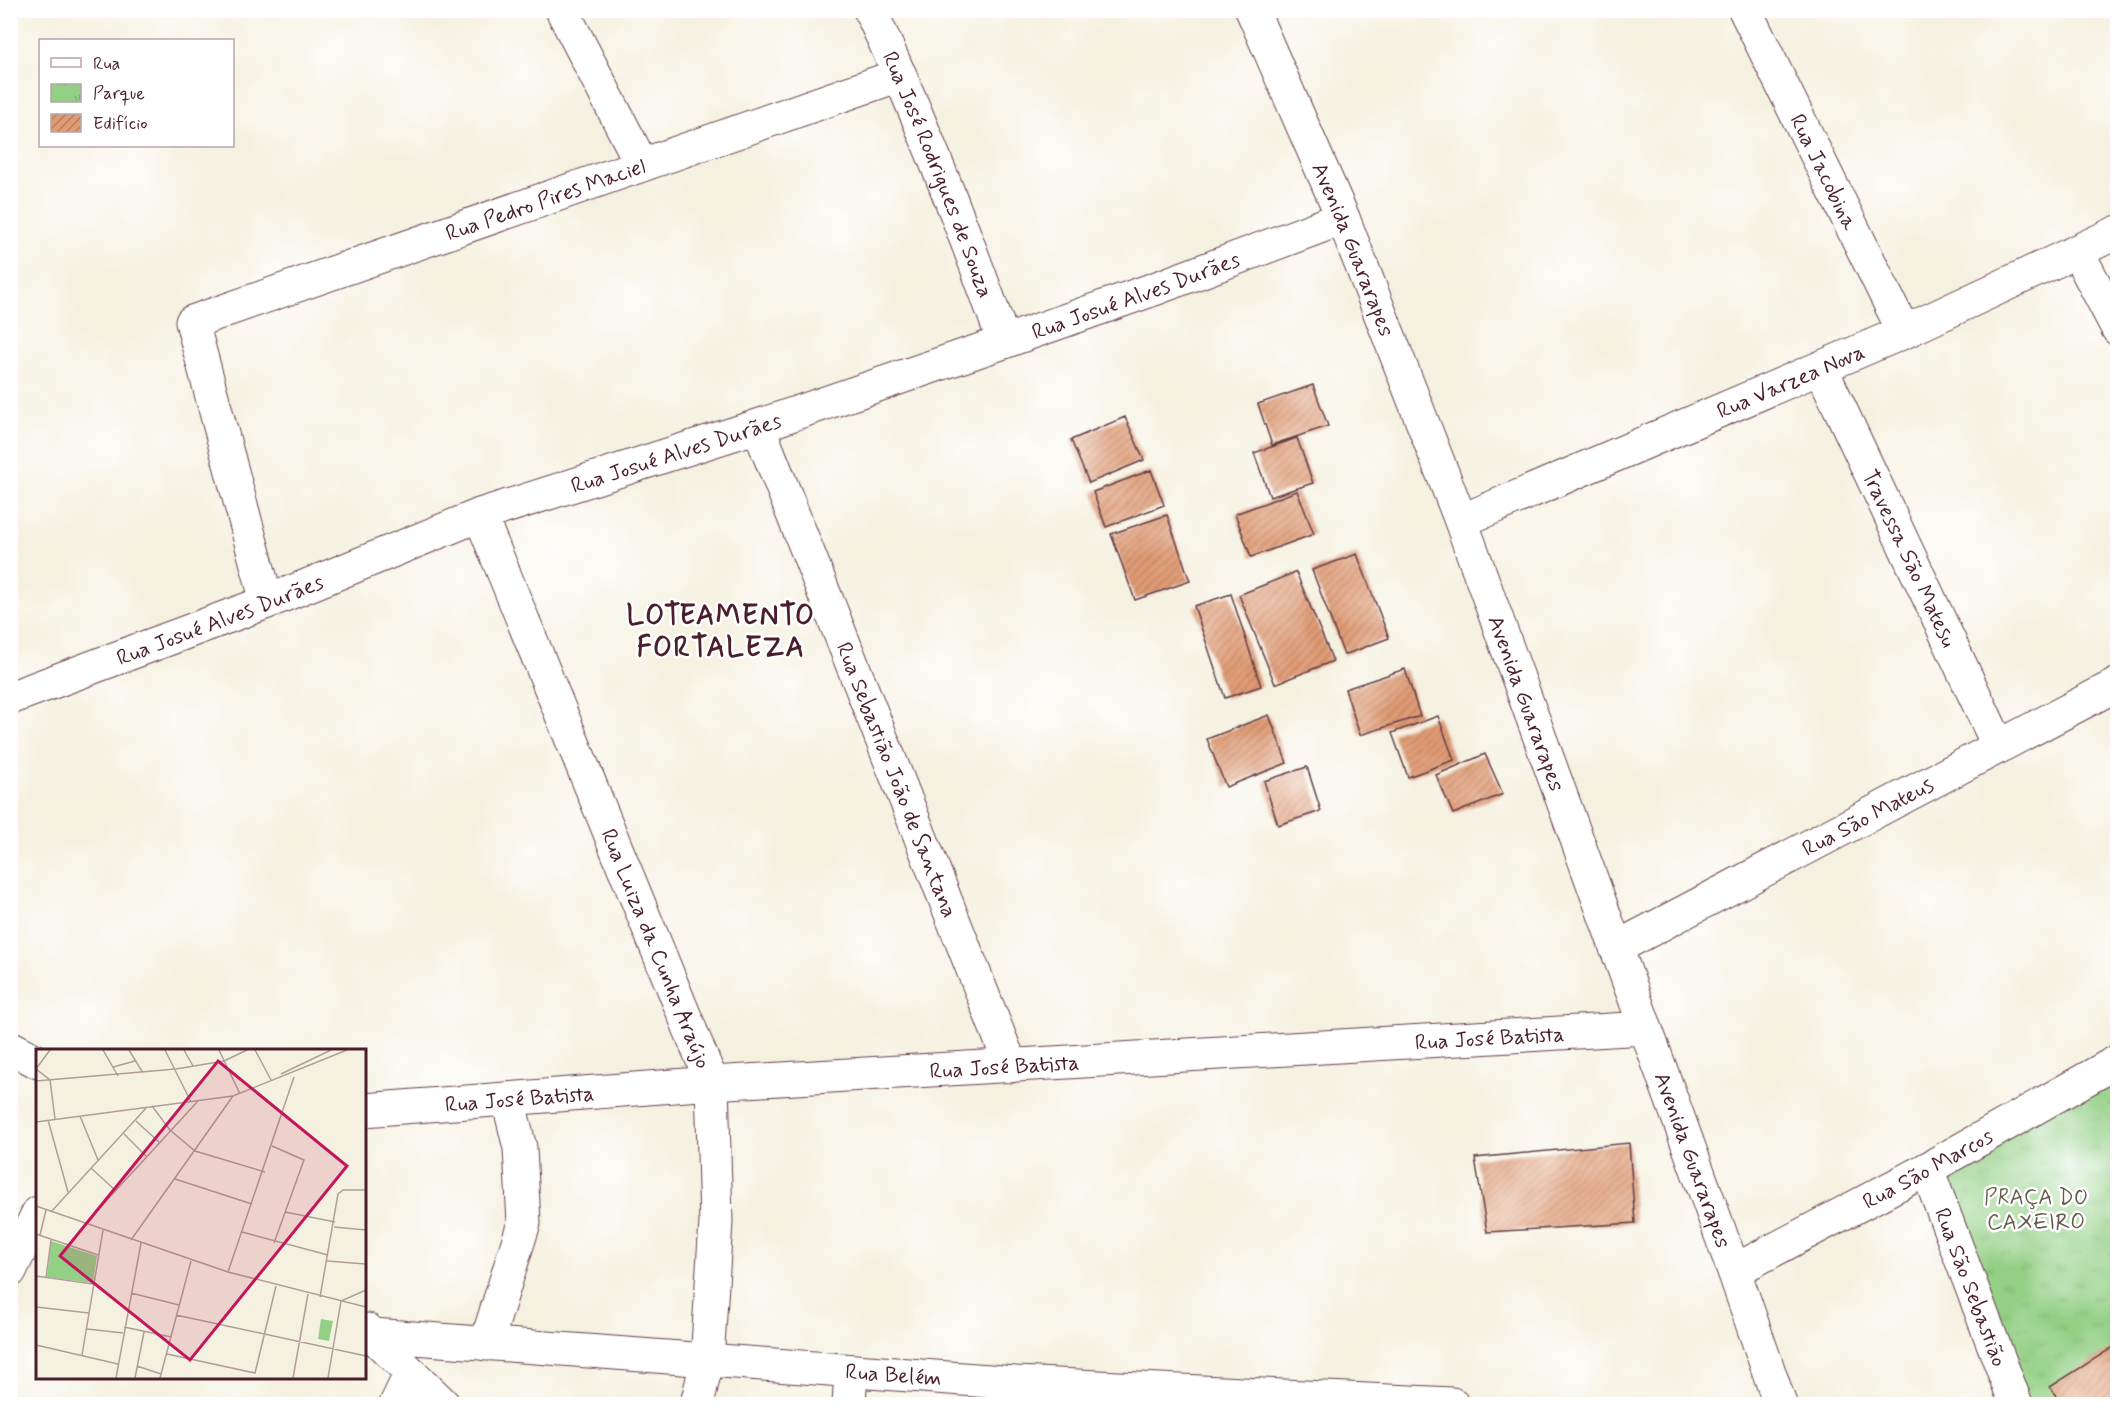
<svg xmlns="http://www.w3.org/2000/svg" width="2128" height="1415" font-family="Mynerve,sans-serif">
<defs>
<pattern id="park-tufts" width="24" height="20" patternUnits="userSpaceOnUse" patternTransform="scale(1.5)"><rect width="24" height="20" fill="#93cf84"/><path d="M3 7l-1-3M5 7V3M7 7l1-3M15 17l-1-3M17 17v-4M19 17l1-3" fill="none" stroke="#80b172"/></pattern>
<pattern id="building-hatch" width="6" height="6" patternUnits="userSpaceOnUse" patternTransform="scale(1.5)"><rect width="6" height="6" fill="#e09b74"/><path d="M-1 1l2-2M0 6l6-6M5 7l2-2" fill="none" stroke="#b87e5f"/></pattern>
</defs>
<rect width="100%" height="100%" fill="#fff"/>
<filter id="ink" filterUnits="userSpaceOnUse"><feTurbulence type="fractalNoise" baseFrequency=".0167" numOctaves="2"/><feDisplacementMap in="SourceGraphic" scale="12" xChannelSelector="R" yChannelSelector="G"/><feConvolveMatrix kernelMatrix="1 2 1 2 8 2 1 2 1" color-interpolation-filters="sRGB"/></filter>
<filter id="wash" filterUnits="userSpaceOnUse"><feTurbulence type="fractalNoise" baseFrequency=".008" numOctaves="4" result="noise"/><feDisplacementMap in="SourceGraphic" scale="24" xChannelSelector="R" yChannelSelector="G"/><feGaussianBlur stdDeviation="1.35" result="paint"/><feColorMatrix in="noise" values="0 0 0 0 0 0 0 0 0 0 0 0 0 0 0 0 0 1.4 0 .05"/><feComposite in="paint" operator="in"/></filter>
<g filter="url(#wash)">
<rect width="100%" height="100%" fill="#f5f1e1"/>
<path fill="url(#park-tufts)" stroke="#6e7758" stroke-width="1.5" d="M2117,1068V1404H2024L1935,1172Z"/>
<g id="blocks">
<path fill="url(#building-hatch)" d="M1313,385L1328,426L1272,445L1258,404Z
M1125,417L1144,460L1089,483L1071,440Z
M1297,438L1313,483L1270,497L1254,453Z
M1151,470L1164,505L1106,527L1093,492Z
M1297,491L1314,534L1251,557L1235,514Z
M1167,515L1190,581L1135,600L1111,534Z
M1357,554L1389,638L1344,655L1312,570Z
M1296,572L1333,661L1275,684L1239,595Z
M1231,594L1261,686L1225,698L1194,606Z
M1405,669L1420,716L1360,735L1345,689Z
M1269,715L1287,763L1226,787L1207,739Z
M1438,716L1454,760L1408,777L1392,733Z
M1485,754L1503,794L1453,814L1436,775Z
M1307,767L1321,811L1278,825L1264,781Z
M1629,1143L1635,1223L1487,1232L1475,1158Z
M2118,1344V1404H2061L2050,1387Z"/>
</g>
</g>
<g filter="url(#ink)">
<use href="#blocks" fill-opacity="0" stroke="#643e46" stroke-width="1.5"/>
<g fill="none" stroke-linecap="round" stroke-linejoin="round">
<defs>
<g id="minor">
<path d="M562,10L642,165"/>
<path id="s1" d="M870,10C921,118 964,230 1004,342"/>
<path id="s2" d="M1252,10L1343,218L1461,521L1734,1271L1780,1404"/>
<path id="s3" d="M1745,10L1904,332"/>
<path d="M2077,251L2118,329"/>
<path id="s4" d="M1821,368L1999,747"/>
<path id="s5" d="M758,426L1011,1066"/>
<path id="s6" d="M480,515L712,1083L716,1222L707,1361L697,1404"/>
<path id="s7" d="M1461,521L1904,332L2118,232"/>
<path id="s8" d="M267,602L192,322L900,75"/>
<path id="s9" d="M10,698L267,602L480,515L758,426L1004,342L1157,288L1343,218"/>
<path id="s10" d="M1616,948L2118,684"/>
<path d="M10,1047L38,1062"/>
<path id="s11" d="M364,1110L712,1083L1645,1028"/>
<path id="s12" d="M1927,1169L2016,1404"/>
<path d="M10,1271L38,1213"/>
<path id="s13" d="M1734,1271L1927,1169L2118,1061"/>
<path d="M367,1330L443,1404"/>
<path id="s14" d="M373,1335L1016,1383L1452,1404"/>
<path d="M486,1344L524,1223L520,1148L508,1099"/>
<path d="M396,1404L411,1373"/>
<path d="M849,1404L851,1372"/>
</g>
</defs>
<use href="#minor" stroke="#643e46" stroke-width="35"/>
<use href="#minor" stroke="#fff" stroke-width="33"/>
</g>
</g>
<g text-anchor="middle" stroke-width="5" stroke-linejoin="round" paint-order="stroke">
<g font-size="22" fill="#4a1f2b" stroke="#fff">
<text dy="8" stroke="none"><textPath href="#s3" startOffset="180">Rua Jacobina</textPath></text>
<text dy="8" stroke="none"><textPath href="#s1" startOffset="178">Rua José Rodrigues de Souza</textPath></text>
<text dy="8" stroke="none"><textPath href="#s8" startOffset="664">Rua Pedro Pires Maciel</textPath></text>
<text dy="8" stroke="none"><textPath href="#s2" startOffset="260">Avenida Guararapes</textPath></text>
<text dy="8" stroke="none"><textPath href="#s9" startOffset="1196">Rua Josué Alves Durães</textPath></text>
<text dy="8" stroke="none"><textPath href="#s7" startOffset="358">Rua Varzea Nova</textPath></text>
<text dy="8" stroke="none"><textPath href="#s9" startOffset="710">Rua Josué Alves Durães</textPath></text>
<text dy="8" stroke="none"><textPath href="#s4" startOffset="210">Travessa São Matesu</textPath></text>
<text dy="8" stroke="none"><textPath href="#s9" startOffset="224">Rua Josué Alves Durães</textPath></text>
<text dy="8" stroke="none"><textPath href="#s2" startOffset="746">Avenida Guararapes</textPath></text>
<text dy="8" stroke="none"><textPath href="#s5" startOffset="380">Rua Sebastião João de Santana</textPath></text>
<text dy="8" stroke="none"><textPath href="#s10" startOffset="284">Rua São Mateus</textPath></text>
<text dy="8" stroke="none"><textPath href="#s6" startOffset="468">Rua Luiza da Cunha Araújo</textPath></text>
<text dy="8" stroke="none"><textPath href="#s11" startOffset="1128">Rua José Batista</textPath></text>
<text dy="8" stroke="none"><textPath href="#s11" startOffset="642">Rua José Batista</textPath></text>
<text dy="8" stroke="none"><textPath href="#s11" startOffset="156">Rua José Batista</textPath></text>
<text dy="8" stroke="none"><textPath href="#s2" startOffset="1232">Avenida Guararapes</textPath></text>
<text dy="8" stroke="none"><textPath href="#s13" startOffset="219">Rua São Marcos</textPath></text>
<text dy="8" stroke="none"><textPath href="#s12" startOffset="126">Rua São Sebastião</textPath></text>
<text dy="8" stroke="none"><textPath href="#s14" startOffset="522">Rua Belém</textPath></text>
</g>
<g font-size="22" fill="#645d4a" stroke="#fff">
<text x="2036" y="1204">PRAÇA DO<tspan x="2036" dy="25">CAXEIRO</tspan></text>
</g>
<g font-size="28" font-weight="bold" letter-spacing="1.5" fill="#4a1f2b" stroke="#fff">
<text x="721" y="624">LOTEAMENTO<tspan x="721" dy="32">FORTALEZA</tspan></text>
</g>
</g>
<g transform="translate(36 1049)">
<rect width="330" height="330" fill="#f5f1e1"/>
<path d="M285,270L297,272L293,292L282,290Z" fill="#93cf84"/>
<path d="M15,192L61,207L57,234L11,228Z" fill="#93cf84"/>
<path fill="none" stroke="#b19d98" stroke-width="1.5" d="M67,1L82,27M93,1L107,24M129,1L155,53M148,1L157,17M183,1L204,45M219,1L235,31M77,18L99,12M0,20L14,31L19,70M0,20L14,1M245,25L295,1M0,32L140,20L188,12L211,1M116,57L134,81L159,102L229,123M44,67L62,111M12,71L32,143M100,72L123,93M0,73L197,47L311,1M88,85L110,107M236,97L268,111L238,194M55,119L79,141M139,130L216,155M0,157L192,223L330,258M15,163L111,58M249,163L299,173M49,175L162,52M298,178L330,181M206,183L292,206M0,185L62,206M4,186L10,161M95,191L197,47M291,212L330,215M192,223L258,28M0,227L57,235M10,229L15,191M95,244L143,256M284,248L302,145L307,141H330M0,258L53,264M140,266L330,307M88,278L135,288M51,280L87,284M0,296L82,315M131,305L219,324L240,237M46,306L67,181M101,317L125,325M80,329L105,194M99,329L108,283M124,329L155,212M257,329L272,245M292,329L305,252L330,241"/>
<path fill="#c2185b" fill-opacity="0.15" stroke="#c2185b" stroke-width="3" d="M182,12L311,117L154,311L24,207Z"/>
<rect width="330" height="330" fill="none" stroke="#4a1f2b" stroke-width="3"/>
</g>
<rect width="2128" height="1415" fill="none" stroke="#fff" stroke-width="36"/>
<rect x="39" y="39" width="195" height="108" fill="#ffffff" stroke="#b7a5aa" stroke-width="1.5"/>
<rect x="51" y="58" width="30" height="9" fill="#ffffff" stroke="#b7a5aa" stroke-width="1.5"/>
<text x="93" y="69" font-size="18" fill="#4a1f2b">Rua</text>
<rect x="51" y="84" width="30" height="18" fill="url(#park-tufts)" stroke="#b7a5aa" stroke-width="1.5"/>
<text x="93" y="99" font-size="18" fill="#4a1f2b">Parque</text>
<rect x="51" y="114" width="30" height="18" fill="url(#building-hatch)" stroke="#b7a5aa" stroke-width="1.5"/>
<text x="93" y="129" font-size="18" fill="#4a1f2b">Edifício</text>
</svg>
